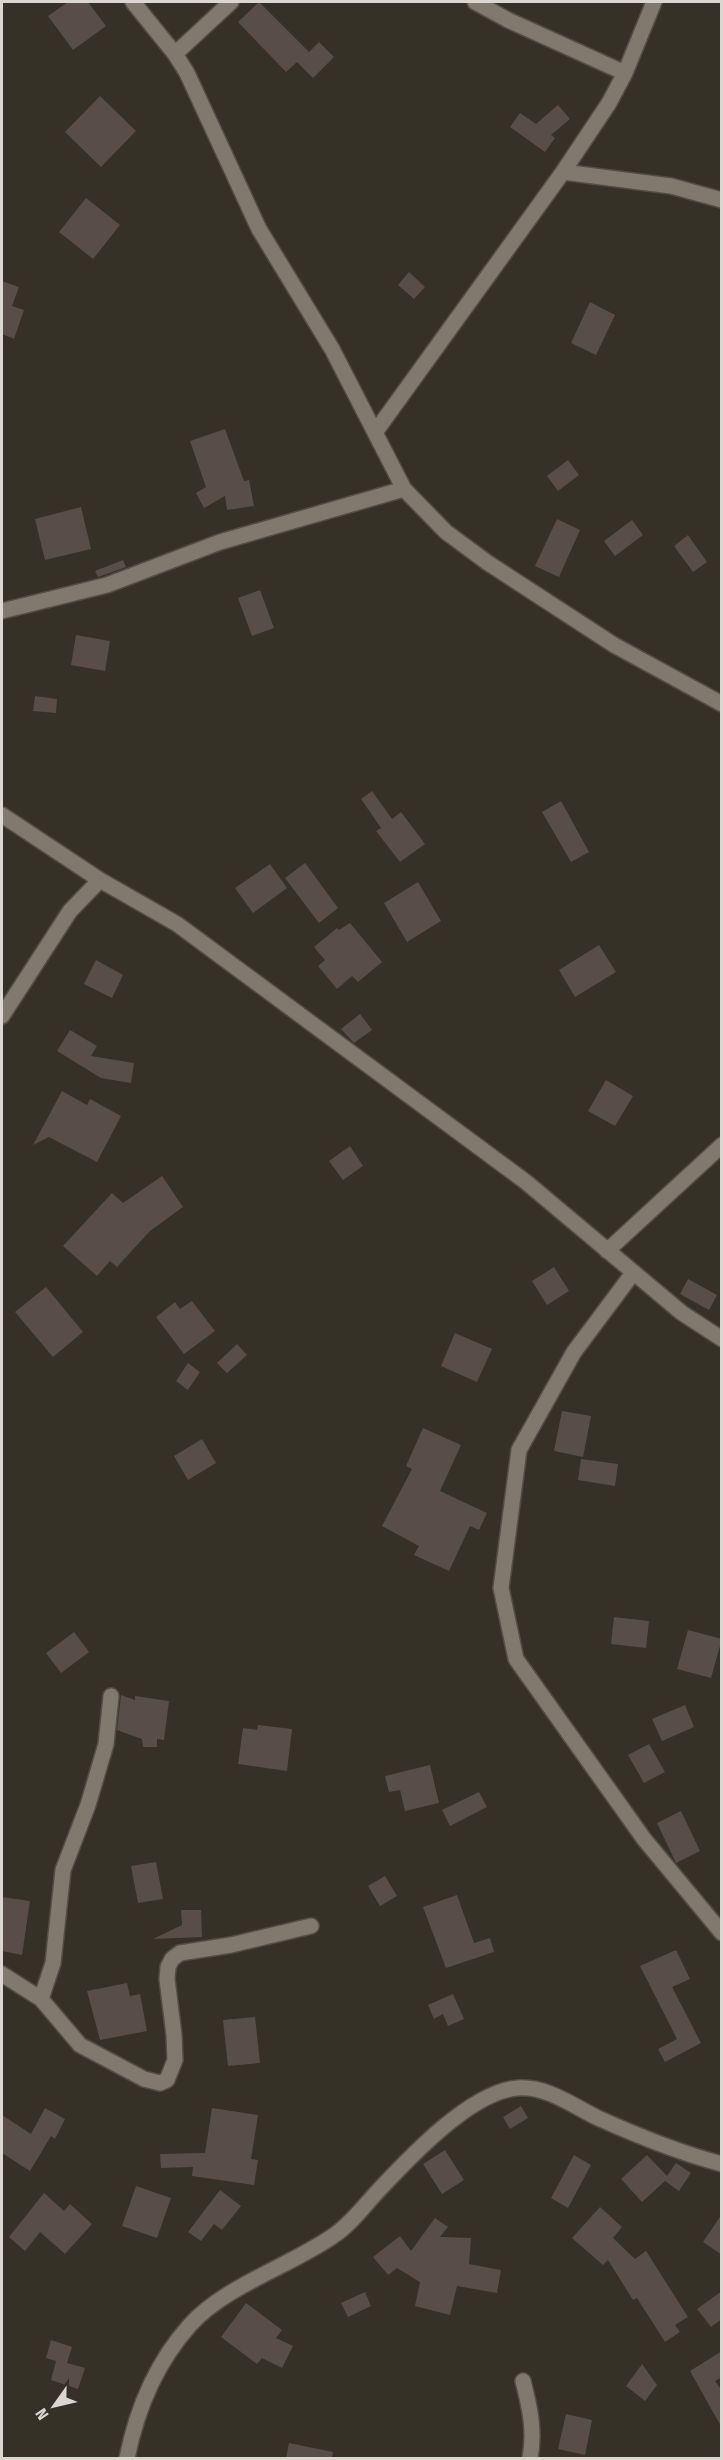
<svg xmlns="http://www.w3.org/2000/svg" width="723" height="2460" font-family="'Fira Sans Condensed',sans-serif">
<rect width="100%" height="100%" fill="#353127"/>
<path fill="#594d48" d="M68,2H88L106,26L73,50L48,16Z
M259,2L309,52L319,42L334,57L313,78L297,62L286,72L238,22Z
M100,96L136,131L101,167L65,132Z
M558,105L570,119L551,135L555,138L545,152L510,127L520,113L536,124Z
M86,198L120,225L93,259L59,232Z
M409,272L425,287L414,299L398,285Z
M2,281L19,287L12,306L24,310L14,339L2,334Z
M590,302L615,315L596,355L571,343Z
M225,429L244,481L249,480L254,506L227,510L225,496L204,508L196,493L206,487L190,441Z
M568,460L579,475L558,491L547,476Z
M81,507L91,549L45,560L35,519Z
M557,519L580,530L559,577L535,566Z
M632,520L643,535L615,556L604,541Z
M688,535L707,562L693,572L674,546Z
M123,560L126,567L98,577L95,571Z
M260,590L274,628L252,636L238,598Z
M76,635L110,641L105,671L71,665Z
M35,696L57,699L56,713L33,711Z
M372,791L392,819L401,812L425,844L400,862L376,831L381,828L361,799Z
M561,801L589,852L571,862L542,812Z
M305,863L338,908L319,923L285,878Z
M270,864L287,888L253,913L235,888Z
M418,882L441,921L407,942L384,903Z
M350,923L382,962L358,982L352,976L337,989L318,966L325,960L314,947L337,928L339,930Z
M599,945L616,972L575,997L559,970Z
M96,960L123,975L112,998L84,984Z
M360,1014L372,1030L354,1043L341,1029Z
M70,1030L97,1046L91,1056L134,1063L131,1083L101,1078L57,1051Z
M606,1080L633,1096L615,1126L588,1111Z
M62,1091L87,1105L90,1099L121,1116L97,1162L49,1137L33,1145Z
M350,1146L363,1166L343,1180L329,1161Z
M162,1176L183,1207L150,1231L117,1267L110,1261L97,1276L63,1246L112,1193L123,1203Z
M554,1267L569,1291L547,1305L532,1281Z
M688,1279L717,1295L709,1310L680,1294Z
M46,1287L83,1332L53,1357L15,1312Z
M192,1301L215,1331L184,1354L156,1317L175,1302L180,1309Z
M455,1333L492,1349L477,1382L441,1366Z
M237,1344L247,1355L227,1373L217,1363Z
M188,1363L200,1372L188,1390L176,1381Z
M562,1411L591,1416L583,1457L554,1451Z
M423,1428L461,1445L440,1491L487,1513L479,1530L470,1526L449,1571L414,1555L419,1546L382,1526L412,1469L406,1466Z
M202,1439L216,1463L188,1480L174,1456Z
M581,1459L618,1464L615,1486L578,1480Z
M614,1617L649,1621L646,1648L611,1644Z
M688,1630L722,1639L711,1678L677,1669Z
M74,1632L89,1652L61,1673L46,1653Z
M121,1695L135,1700V1696L169,1701L164,1740L157,1739V1747H143L142,1739L117,1730Z
M685,1705L694,1727L662,1741L652,1719Z
M258,1725L292,1729L287,1771L238,1764L243,1728L257,1730Z
M649,1744L665,1772L644,1783L628,1755Z
M430,1765L439,1803L405,1811L400,1790L389,1792L385,1776Z
M479,1792L487,1807L450,1826L442,1810Z
M681,1811L700,1851L676,1863L657,1823Z
M156,1862L163,1899L138,1903L131,1866Z
M385,1876L397,1896L380,1906L368,1886Z
M457,1895L474,1943L490,1938L494,1952L446,1968L423,1907Z
M2,1897L30,1901L22,1955L2,1951Z
M181,1910H201L202,1937L153,1939L182,1925Z
M676,1950L690,1979L672,1987L701,2043L665,2062L658,2049L677,2039L640,1966Z
M127,1983L130,1996L140,1994L147,2031L100,2040L87,1991Z
M453,1994L464,2019L448,2026L443,2014L434,2019L428,2005Z
M255,2017L260,2063L228,2066L223,2020Z
M521,2106L528,2118L510,2129L503,2117Z
M45,2108L65,2119L55,2139L51,2136L30,2171L2,2153V2115L31,2134Z
M212,2108L258,2115L251,2159L258,2160L254,2185L192,2176L193,2167L161,2168L160,2154L205,2153Z
M445,2150L464,2180L442,2194L423,2164Z
M574,2155L591,2165L568,2208L551,2198Z
M647,2155L667,2176L676,2163L691,2173L679,2191L665,2181L642,2202L621,2179Z
M136,2186L171,2198L157,2238L122,2226Z
M220,2190L241,2206L222,2230L214,2224L201,2241L188,2232Z
M44,2193L64,2211L70,2204L92,2224L65,2254L40,2232L25,2251L9,2237Z
M600,2207L622,2227L613,2238L635,2259L646,2251L688,2317L675,2325L680,2332L665,2342L637,2298L633,2300L608,2260L603,2265L572,2238Z
M722,2214V2255L703,2242Z
M435,2218L448,2227L440,2237L471,2238L469,2264L501,2270L497,2293L457,2286L450,2315L415,2306L420,2282L397,2268L388,2275L373,2257L400,2236L411,2251Z
M722,2291V2319L711,2327L697,2309Z
M365,2292L371,2306L348,2317L341,2303Z
M246,2303L282,2330L276,2338L293,2346L282,2368L262,2358L257,2364L221,2337Z
M51,2340L72,2347L67,2363L85,2368L78,2389L51,2380L56,2361L46,2358Z
M722,2351V2377L715,2381L722,2391V2428L690,2371Z
M642,2364L657,2385L645,2401L626,2386Z
M566,2414L592,2420L585,2455L558,2449Z
M289,2443L333,2452L332,2458H286Z"/>
<g fill="none" stroke-linecap="round" stroke-linejoin="round">
<defs>
<path id="minor" d="M133,2L175,54L187,73L259,229L332,349L404,489L446,532L488,563L614,645L722,704
M475,2L508,20L625,73
M175,54L231,2
M563,172L671,186L722,200
M376,431L563,172L609,103L625,73L654,2
M2,611L107,585L220,542L404,489
M2,815L100,880L177,924L526,1182L682,1313L722,1339
M2,1016L70,911L100,880
M607,1251L722,1145
M633,1273L574,1352L519,1450L501,1588L516,1659L644,1839L722,1933
M2,1974L41,1999L80,2045L144,2079L160,2083L167,2080L175,2060L174,2035L167,1979L168,1967L172,1959L180,1953L231,1945L311,1926
M41,1999L53,1963L63,1870L88,1805L106,1744L111,1696
M523,2381C530,2408 535,2431 530,2458
M127,2458C137,2408 156,2363 190,2325C225,2286 290,2266 333,2236C350,2225 364,2206 378,2191C409,2158 471,2091 518,2088C547,2086 573,2106 598,2118C638,2136 680,2153 722,2164"/>
</defs>
<use href="#minor" stroke="#524e45" stroke-width="18"/>
<use href="#minor" stroke="#7f796e" stroke-width="15"/>
</g>
<rect width="723" height="2460" fill="none" stroke="#dad7d1" stroke-width="6"/>
<g transform="translate(54 2406) rotate(236)" stroke="#353127" stroke-width="4.5" paint-order="stroke">
<path d="M0-4.5L10 22L0 15L-10 22Z" fill="#dad7d1"/>
<text y="-9" font-size="16" font-weight="bold" text-anchor="middle" fill="#dad7d1">N</text>
</g>
</svg>
